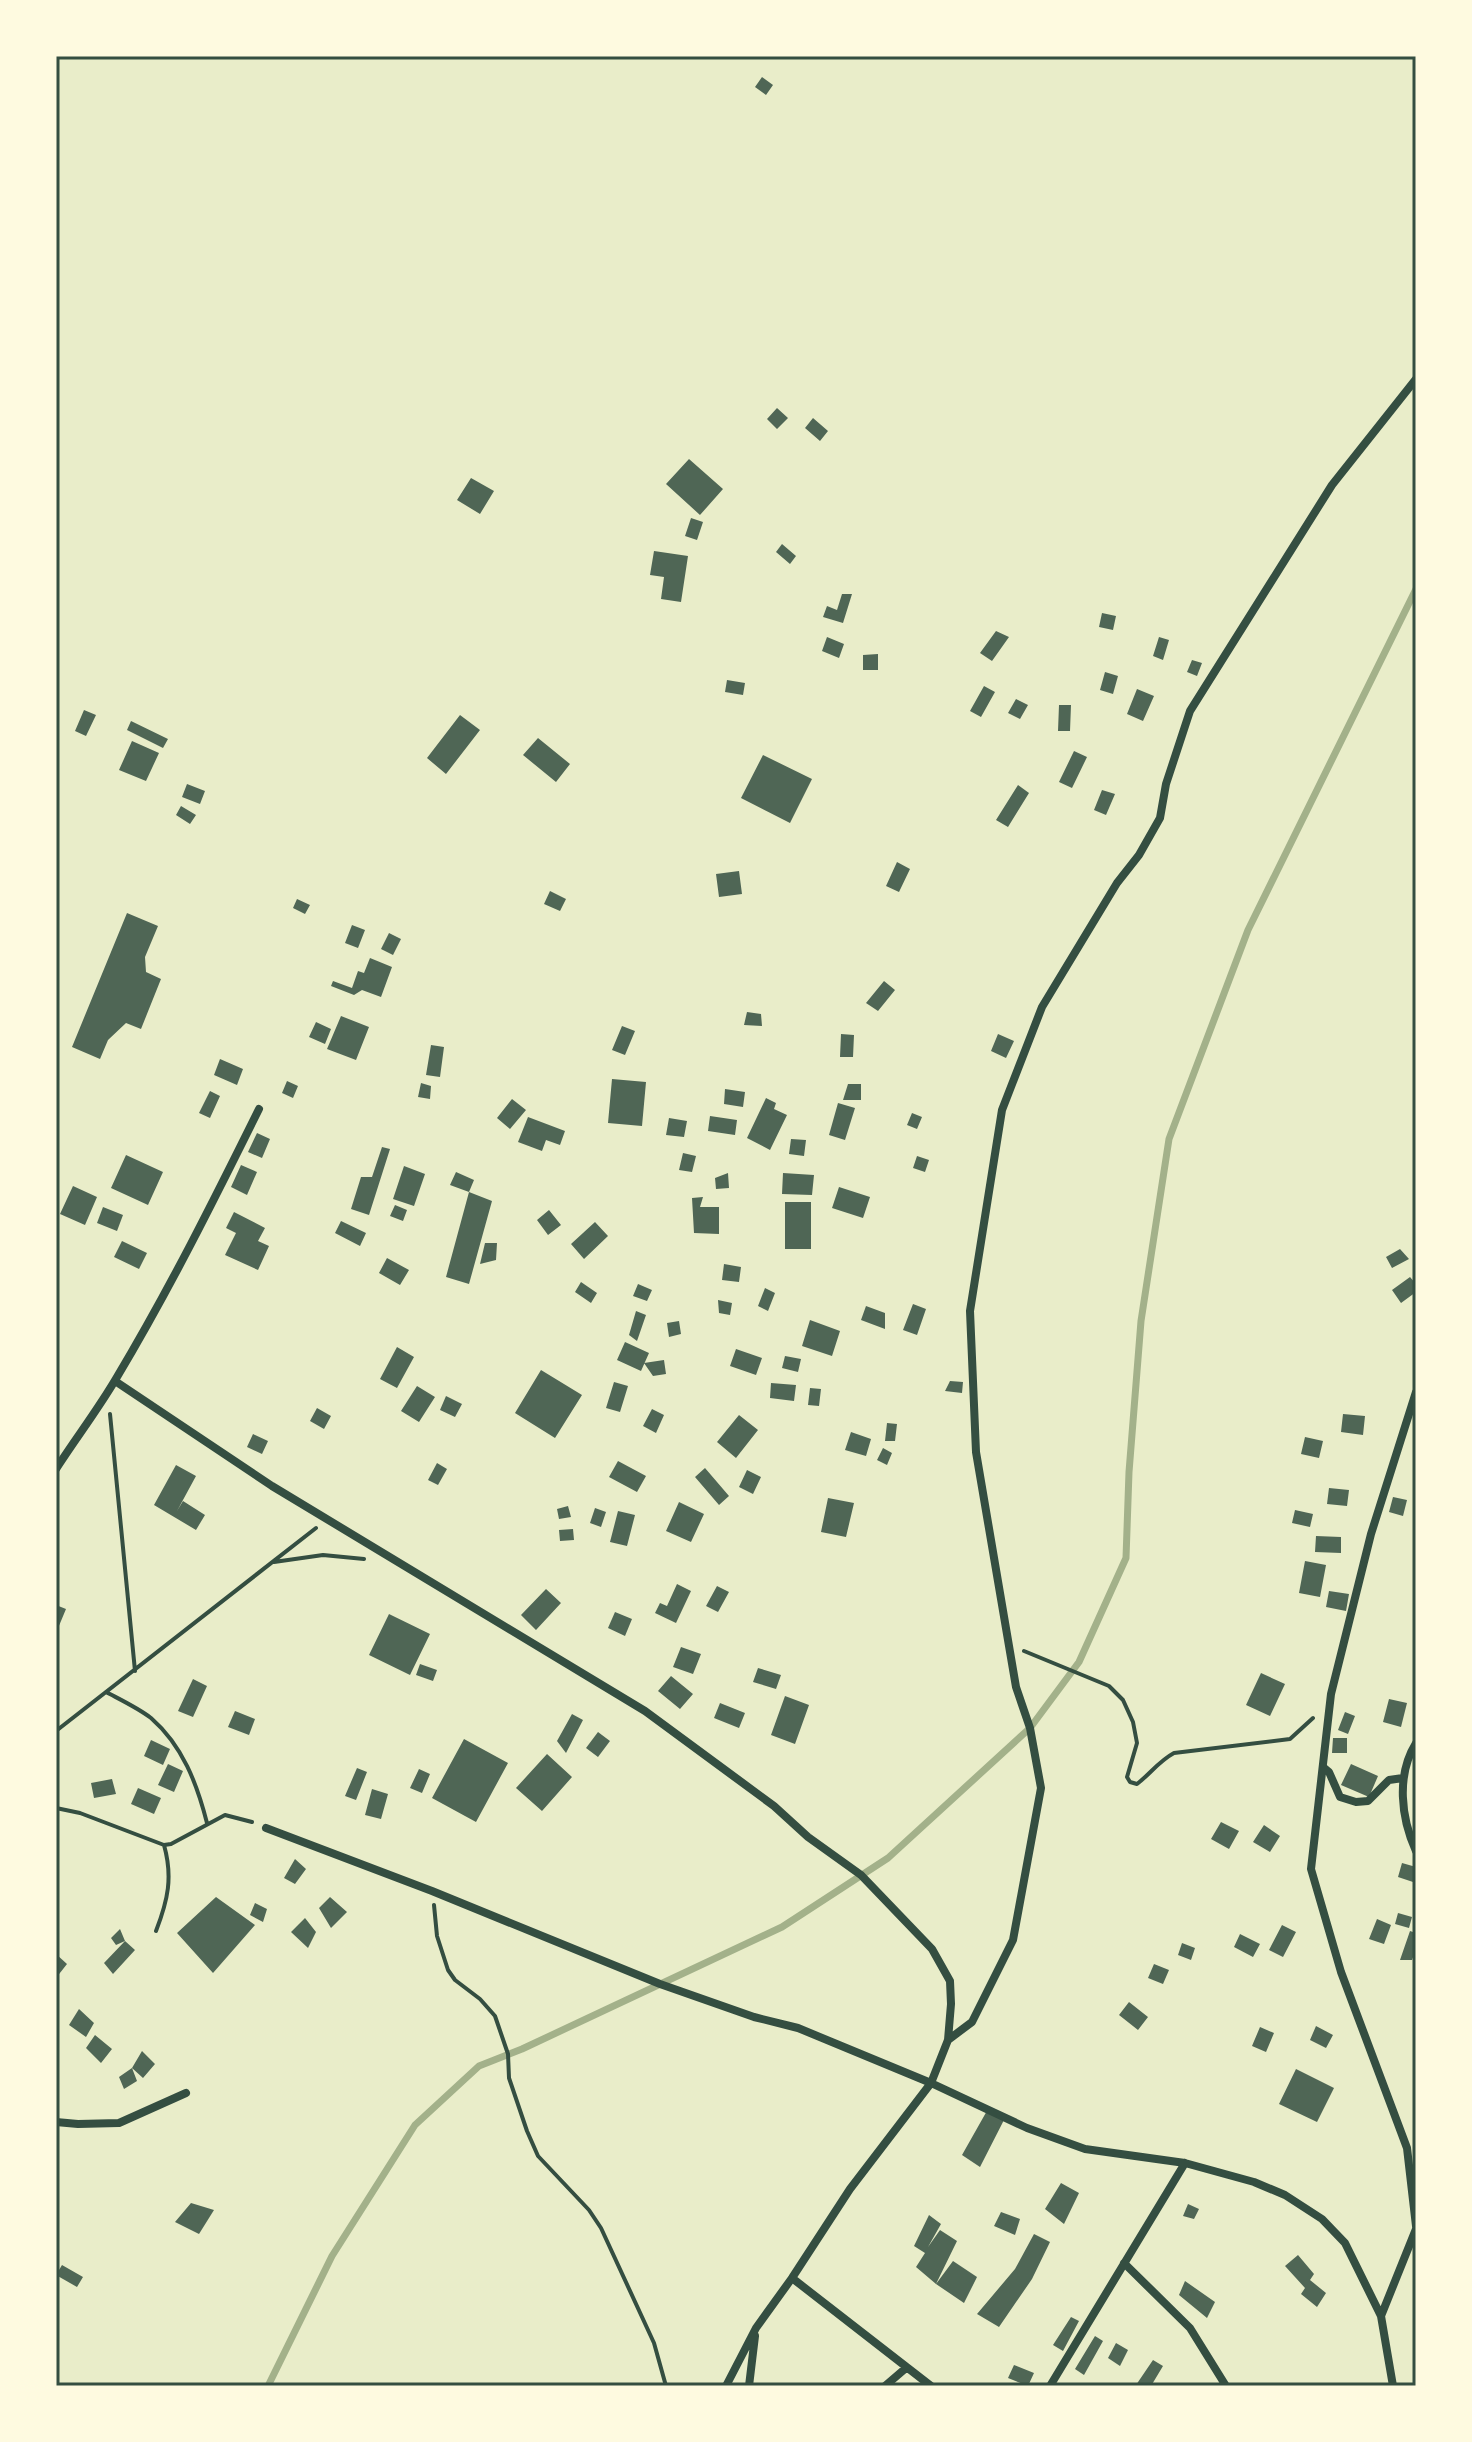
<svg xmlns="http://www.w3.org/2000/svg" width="1472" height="2442" font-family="'Playfair Display',serif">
<rect width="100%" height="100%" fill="#e9edc9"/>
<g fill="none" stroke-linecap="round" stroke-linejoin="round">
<path stroke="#a3b18a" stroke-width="7" d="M268,2386L332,2256L415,2125L479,2066L522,2049L782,1927L888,1858L1030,1728L1079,1662L1126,1558L1129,1472L1141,1321L1169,1139L1248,930L1416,589"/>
</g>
<path fill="#4f6655" d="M762,77L773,85L766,95L755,87Z
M777,408L788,418L777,429L767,419Z
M813,418L828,431L820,441L805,428Z
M689,459L723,489L700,515L666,484Z
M471,478L494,491L480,514L457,500Z
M691,518L703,522L697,540L685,536Z
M782,544L796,556L790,564L776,552Z
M654,551L688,556L681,602L661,599L664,577L650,575Z
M842,594H852L843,623L823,617L827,606L837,610Z
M1102,613L1116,616L1113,630L1099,627Z
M996,631L1009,637L992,661L980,653Z
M827,637L844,644L839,658L822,651Z
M1159,637L1169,640L1163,660L1153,656Z
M878,654V670H863V655Z
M1192,660L1202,663L1197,676L1187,672Z
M1105,672L1118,676L1113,694L1100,690Z
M727,680L745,683L743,695L725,692Z
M984,686L995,692L981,717L970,711Z
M1137,689L1154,696L1143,721L1127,714Z
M1016,699L1028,705L1020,719L1008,713Z
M1059,705H1071L1070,731H1058Z
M84,710L96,715L86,736L75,731Z
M460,715L480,730L446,774L427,758Z
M131,721L168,739L163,748L127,730Z
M538,738L570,764L556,782L523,755Z
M132,741L159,753L146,781L119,770Z
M1074,751L1087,757L1072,788L1059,782Z
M763,755L812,779L790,823L741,798Z
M187,784L205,791L200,804L182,797Z
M1018,785L1029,793L1008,827L996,820Z
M1102,790L1115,794L1106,815L1094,810Z
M181,806L196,815L190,824L176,815Z
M897,862L910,869L899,892L886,886Z
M739,871L742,894L719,897L716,874Z
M550,891L566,899L560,911L544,904Z
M297,899L310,905L305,914L293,908Z
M127,913L158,926L145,957L146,972L161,979L141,1029L126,1023L108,1040L100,1059L72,1047Z
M352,925L365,930L358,948L345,943Z
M389,933L401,939L393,955L381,949Z
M370,958L392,967L381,997L362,990L354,995L331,986L333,981L352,988L358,971L364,973Z
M884,981L895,990L878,1011L866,1003Z
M747,1012L761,1014L762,1026L744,1025Z
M341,1016L369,1027L356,1060L327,1049Z
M316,1022L331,1029L325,1044L309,1037Z
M622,1026L635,1031L625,1055L612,1050Z
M841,1034L854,1035L853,1057H840Z
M998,1034L1014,1041L1006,1058L991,1051Z
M431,1045L444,1047L440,1077L426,1075Z
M220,1059L243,1069L237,1085L214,1075Z
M612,1079L646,1082L642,1126L608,1123Z
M287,1081L298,1086L293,1098L282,1093Z
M421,1083L431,1086L430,1099L418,1097Z
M848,1084H861V1100H843Z
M725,1089L745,1092L743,1107L724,1104Z
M210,1091L220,1096L210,1118L199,1113Z
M766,1098L776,1103L774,1109L787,1115L770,1150L747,1138Z
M512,1099L526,1110L510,1129L497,1118Z
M838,1103L855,1108L845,1140L829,1135Z
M912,1113L922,1117L917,1129L907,1125Z
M710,1116L737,1120L735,1135L708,1131Z
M528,1117L565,1131L560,1145L546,1140L542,1151L518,1142Z
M669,1118L687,1121L684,1137L666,1135Z
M257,1133L270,1139L262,1158L248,1152Z
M791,1139L806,1140L804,1156L789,1154Z
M382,1147L390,1149L369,1215L351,1209L361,1177H372Z
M683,1153L696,1156L692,1172L679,1170Z
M126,1155L163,1172L148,1205L111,1188Z
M917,1156L929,1160L925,1172L913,1168Z
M241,1165L257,1172L247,1195L231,1187Z
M404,1166L425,1174L414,1206L393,1199Z
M456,1172L474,1180L469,1192L450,1185Z
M728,1173L729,1188L716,1189L715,1178Z
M783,1173L814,1175L812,1195L782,1194Z
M73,1186L97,1197L85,1225L60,1214Z
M839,1187L870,1197L863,1218L832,1208Z
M469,1192L492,1201L469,1284L446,1277Z
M703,1197L700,1207H719V1234L694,1233L692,1198Z
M785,1202H811V1249H785Z
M395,1205L407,1210L403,1221L390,1216Z
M103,1207L123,1215L117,1231L97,1223Z
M549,1210L561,1225L548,1235L537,1220Z
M234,1212L265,1228L258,1241L269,1246L258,1270L225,1255L236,1233L226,1228Z
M341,1221L366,1233L360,1246L335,1233Z
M595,1222L608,1236L584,1259L571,1244Z
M122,1241L147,1253L139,1269L114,1257Z
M485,1243H497L496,1260L480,1264Z
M1400,1249L1409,1259L1392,1268L1386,1257Z
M387,1258L409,1270L400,1285L379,1273Z
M724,1264L741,1267L739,1282L722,1280Z
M1410,1277L1416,1284V1292L1401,1303L1392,1290Z
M581,1282L597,1293L591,1303L575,1292Z
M638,1284L652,1290L647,1301L633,1296Z
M765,1288L775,1293L768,1311L758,1306Z
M718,1300L732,1303L730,1315L719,1313Z
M913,1304L926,1309L917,1335L903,1330Z
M866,1306L885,1313V1329L861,1320Z
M636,1311L646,1315L637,1341L629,1335Z
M810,1320L840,1331L832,1356L802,1346Z
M679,1321L681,1334L669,1337L667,1323Z
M625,1342L649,1353L641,1371L617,1360Z
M397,1347L414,1357L397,1388L380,1379Z
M736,1349L762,1358L756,1375L730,1366Z
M785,1356L801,1359L798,1372L782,1368Z
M664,1360L666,1374L653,1376L644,1363Z
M541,1370L582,1395L555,1438L515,1413Z
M950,1381L963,1382L962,1393L945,1391Z
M614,1382L628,1386L620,1412L606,1408Z
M771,1383L796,1385L794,1401L770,1398Z
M417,1386L435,1397L419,1422L401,1411Z
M810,1388L821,1389L819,1406L808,1405Z
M446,1396L462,1404L455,1417L440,1410Z
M317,1408L331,1416L324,1429L310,1421Z
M652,1409L664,1415L656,1433L643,1426Z
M1343,1414L1365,1416L1363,1435L1341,1432Z
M739,1415L758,1430L736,1458L717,1442Z
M887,1423L897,1424L895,1441H885Z
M851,1432L871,1439L866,1456L845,1450Z
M253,1434L268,1441L262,1454L247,1447Z
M1305,1437L1323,1441L1319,1458L1301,1454Z
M883,1448L892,1453L887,1465L877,1460Z
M618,1461L646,1476L637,1492L609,1477Z
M437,1463L447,1469L438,1485L428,1480Z
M176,1465L196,1476L177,1511L183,1501L205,1515L196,1530L154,1505Z
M705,1468L729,1496L719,1505L695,1477Z
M747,1470L761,1477L753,1494L739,1487Z
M1329,1488L1349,1490L1347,1506L1327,1504Z
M1393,1497L1407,1500L1403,1516L1389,1512Z
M828,1498L854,1503L846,1537L821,1532Z
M679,1502L704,1514L691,1542L666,1531Z
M568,1506L571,1517L559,1519L557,1509Z
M595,1508L606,1512L601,1527L590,1523Z
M1295,1510L1313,1514L1310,1527L1292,1523Z
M618,1511L635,1515L627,1546L610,1542Z
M573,1529L574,1540L560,1541L559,1530Z
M1316,1536L1341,1537V1553L1315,1552Z
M1305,1561L1326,1565L1320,1597L1299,1593Z
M677,1584L691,1591L676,1623L655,1613L660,1603L667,1606Z
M717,1586L729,1592L718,1612L706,1606Z
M546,1589L561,1603L536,1630L521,1615Z
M1329,1591L1349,1594L1346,1611L1326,1607Z
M56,1605L66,1609L56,1633Z
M615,1612L632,1619L625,1636L608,1628Z
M389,1614L430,1634L410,1675L369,1655Z
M681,1647L701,1654L693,1674L673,1667Z
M420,1664L437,1670L433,1681L416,1675Z
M758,1668L781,1675L776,1689L753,1682Z
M1261,1673L1285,1684L1270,1716L1246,1705Z
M671,1676L693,1694L680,1709L658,1691Z
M193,1679L207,1686L193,1717L178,1711Z
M785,1696L809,1705L795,1744L771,1735Z
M1389,1699L1407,1703L1401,1727L1383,1722Z
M720,1703L745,1713L739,1728L714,1718Z
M235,1711L255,1719L249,1735L228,1727Z
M1345,1712L1355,1716L1348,1734L1338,1730Z
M572,1714L583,1720L566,1753L557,1741Z
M598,1732L610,1741L598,1757L586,1748Z
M1333,1738H1347V1753H1332Z
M464,1739L508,1763L476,1822L432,1798Z
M151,1740L170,1749L163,1765L144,1756Z
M547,1754L572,1777L542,1811L516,1788Z
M168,1764L183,1771L174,1792L158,1785Z
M1351,1764L1378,1776L1369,1797L1341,1785Z
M357,1768L367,1772L356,1800L345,1796Z
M419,1769L430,1774L422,1793L410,1788Z
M112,1779L116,1794L94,1798L91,1783Z
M138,1788L161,1798L154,1814L131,1804Z
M372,1789L388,1794L381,1819L365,1815Z
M1221,1822L1239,1831L1229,1849L1211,1839Z
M1264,1825L1280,1836L1270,1852L1253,1842Z
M295,1859L306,1869L295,1884L284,1878Z
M1402,1863L1416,1867L1413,1882L1398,1877Z
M216,1897L255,1925L213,1973L177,1933Z
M330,1897L347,1912L331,1928L319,1908Z
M255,1903L267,1909L263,1922L250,1915Z
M1398,1913L1412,1917L1409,1928L1395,1924Z
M305,1918L316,1932L308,1948L291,1932Z
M1377,1919L1391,1925L1384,1944L1369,1939Z
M1282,1925L1296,1932L1283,1957L1269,1950Z
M120,1929L125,1941L116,1945L111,1938Z
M1410,1931L1416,1933V1949L1412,1960H1400Z
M1240,1934L1260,1944L1253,1957L1234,1947Z
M125,1941L135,1950L113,1974L104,1963Z
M1182,1943L1195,1948L1191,1960L1178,1955Z
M56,1954L67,1964L56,1978Z
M1154,1964L1169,1970L1163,1984L1148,1978Z
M1129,2002L1148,2017L1138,2030L1119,2015Z
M79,2009L94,2023L86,2037L69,2025Z
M1316,2026L1333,2035L1326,2048L1310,2040Z
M1260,2027L1274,2033L1266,2052L1252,2046Z
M95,2035L112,2049L101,2063L86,2048Z
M142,2051L155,2064L143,2078L132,2068Z
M132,2068L137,2081L124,2089L119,2077Z
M1296,2069L1334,2088L1317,2122L1279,2104Z
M988,2109L1005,2118L980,2167L962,2155Z
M1061,2183L1079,2193L1064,2224L1045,2209Z
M191,2203L214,2210L199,2234L175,2222Z
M1188,2204L1199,2209L1194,2219L1183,2216Z
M1001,2212L1020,2219L1015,2235L994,2226Z
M929,2215L941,2224L928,2247L940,2230L957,2241L936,2284L916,2267L925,2253L914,2246Z
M1034,2234L1050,2242L1032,2279L999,2327L977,2314L1015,2269Z
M1298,2255L1314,2274L1310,2280L1326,2293L1317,2307L1301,2294L1305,2288L1285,2266Z
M953,2261L977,2277L964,2303L936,2284Z
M62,2265L83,2277L77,2287L56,2275Z
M1185,2281L1215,2302L1207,2318L1179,2295Z
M1071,2317L1079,2321L1063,2351L1053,2345Z
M1095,2336L1103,2341L1084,2375L1075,2369Z
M1116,2343L1128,2350L1120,2366L1108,2358Z
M1153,2360L1163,2366L1151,2386L1136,2385Z
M1014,2365L1034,2373L1028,2386L1008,2378Z"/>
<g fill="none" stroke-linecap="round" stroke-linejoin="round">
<path stroke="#344e41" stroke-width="4" d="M110,1414L135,1671
M274,1562L323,1555L364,1559
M1024,1651L1109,1686L1123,1700L1133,1722L1137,1743L1127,1777L1130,1782L1137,1784C1150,1774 1159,1761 1174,1753L1290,1739L1313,1718
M106,1692C121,1700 138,1708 151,1718C183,1746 197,1784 207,1823
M56,1731L316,1528
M56,1808L80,1813L164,1845L171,1844L225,1815L252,1822
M434,1905L437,1936L448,1970L455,1980L480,1999L495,2016L508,2054L509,2078L527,2131L538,2156L589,2210L601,2228L654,2343L666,2386
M156,1931C168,1900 173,1877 164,1845"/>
<path stroke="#344e41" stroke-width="8" d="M115,1381L272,1486L645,1711L774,1806L808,1837L861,1875L932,1949L950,1981L951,2004L948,2040L931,2083L850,2189L792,2278L756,2328L726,2386
M1416,1392L1371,1534L1331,1694L1311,1869L1341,1972L1407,2148L1416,2226
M56,1469C76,1438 99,1408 117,1377C169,1290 214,1200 259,1109
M1416,1743C1396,1775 1401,1818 1416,1851
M1323,1767L1329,1772L1340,1797L1356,1802L1368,1801L1389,1780L1403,1778
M266,1828L432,1891L660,1984L754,2017L798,2028L931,2083L1027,2128L1085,2149L1185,2163L1254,2182L1285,2195L1322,2219L1345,2243L1381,2316L1393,2386
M948,2040L972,2022L1013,1940L1041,1788L1030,1728L1016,1687L976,1452L970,1311L1002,1110L1042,1007L1117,883L1139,855L1160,818L1166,784L1190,711L1332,485L1416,379
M56,2122L78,2124L119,2123L186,2093
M1124,2263L1190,2328L1226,2386
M792,2278L931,2386
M1381,2316L1416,2229
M749,2386L755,2336
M885,2386L906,2368
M1050,2386L1185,2163"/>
</g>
<rect width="1472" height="2442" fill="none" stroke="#fefae0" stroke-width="116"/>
<rect x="58" y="58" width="1356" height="2326" fill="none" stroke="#344e41" stroke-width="3"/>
</svg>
